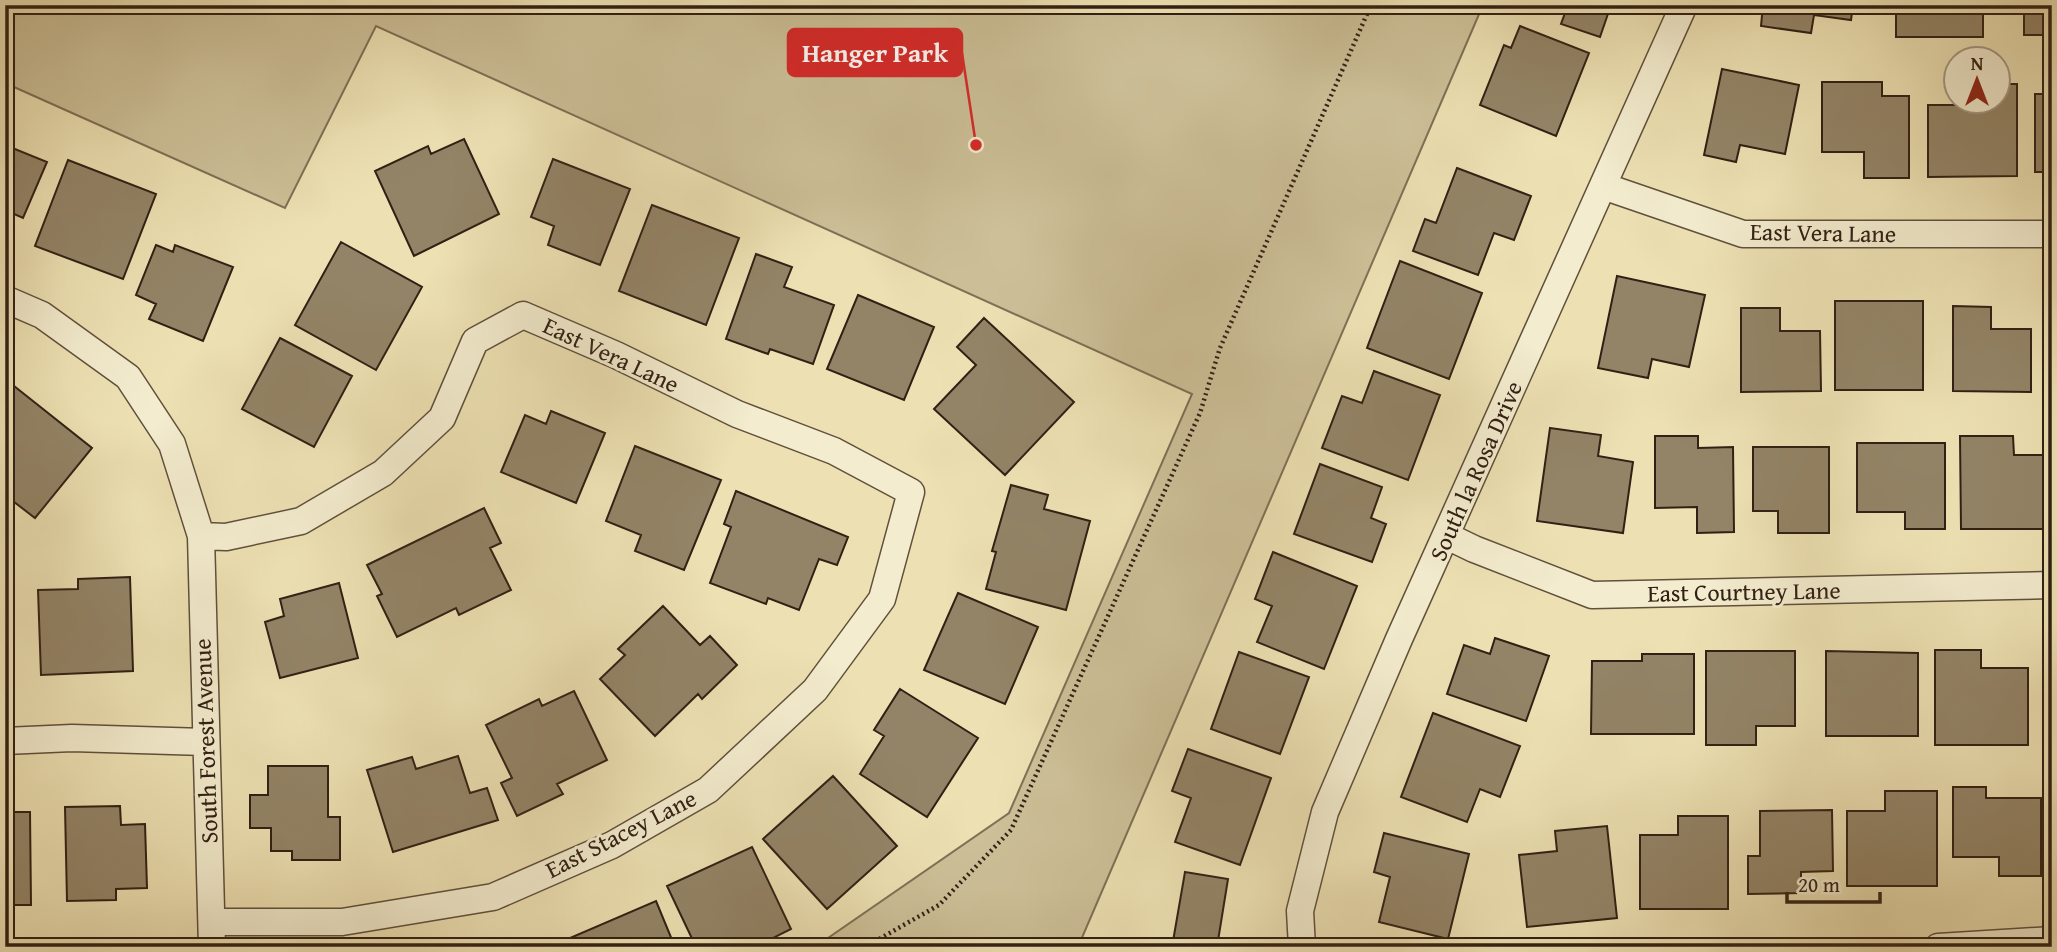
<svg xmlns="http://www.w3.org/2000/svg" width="2057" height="952" font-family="'Gentium Book Plus',serif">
<rect width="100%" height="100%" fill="#ede1b3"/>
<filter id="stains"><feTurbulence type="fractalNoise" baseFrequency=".00286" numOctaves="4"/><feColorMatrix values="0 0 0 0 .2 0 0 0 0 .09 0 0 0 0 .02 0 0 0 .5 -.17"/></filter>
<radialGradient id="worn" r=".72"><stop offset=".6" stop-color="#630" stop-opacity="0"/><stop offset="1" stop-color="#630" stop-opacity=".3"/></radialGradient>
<path fill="#cdc098" stroke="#7f7056" stroke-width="2" d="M5,5H1483L1078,947H815L1009,813L1192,394L376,26L285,208L5,83Z"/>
<path fill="#938467" stroke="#312015" stroke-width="2" d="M1568,5H1611L1600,37L1561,24Z
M1763,5H1853L1851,20L1814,15L1811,33L1761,26Z
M1896,5H1983V37H1896Z
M2024,5H2052V35H2024Z
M1520,26L1589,53L1556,136L1480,105L1504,45L1511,48Z
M1722,69L1799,85L1785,154L1740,145L1736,162L1704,155Z
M1822,82H1882V96H1909V178H1864V152H1822Z
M1997,84H2017V176L1928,177V105H1966V102H1997Z
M2035,94H2052V172H2035Z
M464,139L499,214L414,256L375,171L428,146L431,154Z
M5,145L47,162L23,218L5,210Z
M553,159L630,189L600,265L548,245L554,226L531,217Z
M68,160L156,194L123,279L35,246Z
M1457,168L1531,196L1514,240L1494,233L1478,275L1413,251L1425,219L1436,223Z
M652,205L739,238L706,325L619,291Z
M341,242L422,287L376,370L295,325Z
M156,245L173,252L175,245L233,267L203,341L149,319L156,304L136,295Z
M756,254L792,267L784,287L834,305L813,364L770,349L768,354L726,339Z
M1400,261L1482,293L1449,379L1367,348Z
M1617,276L1705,295L1689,367L1652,359L1648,378L1598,368Z
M858,295L934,327L904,400L827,369Z
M1835,301H1923V390H1835Z
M1953,306L1991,307V329H2031V392L1953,391Z
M1741,308H1780V331H1820L1821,391L1741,392Z
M984,318L1074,402L1005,475L934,409L976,365L957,347Z
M280,338L352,376L314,447L242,409Z
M1374,371L1440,395L1408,480L1322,448L1342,396L1362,403Z
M9,382L92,448L35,518L5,495V386Z
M551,411L605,433L576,503L501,472L525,415L546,424Z
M1550,428L1601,435L1598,456L1633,462L1623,533L1537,521Z
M1655,436H1698V448L1733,447L1734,532L1697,533V507L1655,508Z
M1960,436H2013L2014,455H2048L2049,529H1961Z
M1857,443H1945V529H1905V512H1857Z
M635,446L721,480L684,570L635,551L641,535L606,521Z
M1753,447H1829V533H1778V511H1753Z
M1320,464L1382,487L1371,518L1386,524L1372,562L1294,534Z
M1011,485L1048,495L1044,509L1090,521L1066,610L986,589L996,552L992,551Z
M736,491L848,537L837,565L819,559L799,610L768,598L766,604L710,583L731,527L724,524Z
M484,508L501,543L490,548L511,590L459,615L456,608L397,637L377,596L382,594L367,565Z
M1273,552L1357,586L1324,669L1257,642L1272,606L1255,599Z
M130,577L133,671L41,675L38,590L78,589V579Z
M339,583L358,658L280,678L265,622L284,616L280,599Z
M958,593L1038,627L1005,704L924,670Z
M663,606L700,645L710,636L737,665L702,699L698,694L655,736L600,679L625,655L618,649Z
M1495,638L1549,656L1526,721L1447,694L1464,645L1490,654Z
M1935,650H1981V668H2028V745H1935Z
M2049,650H2052V745H2049Z
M1706,651H1795V726H1756V745H1706Z
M1826,651L1918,653V736H1826Z
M1239,652L1309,677L1280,754L1211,729Z
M1642,654H1694V734H1591L1592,661H1642Z
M900,689L978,738L927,817L860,774L884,736L874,730Z
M574,691L607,760L557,784L563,794L517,816L501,783L512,778L486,725L539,699L542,706Z
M1433,713L1520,746L1500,797L1480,789L1467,822L1401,797Z
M1188,749L1271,778L1240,865L1175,842L1191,798L1172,791Z
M458,756L470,793L487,788L498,820L393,852L367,770L412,757L416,769Z
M268,766H328V817H340V860H292V851H271V828H250V795H268Z
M833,776L897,846L827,909L763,839Z
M1953,787H1986V798H2041V876H1999V857H1953Z
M1885,791H1937V886H1847V811H1885Z
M120,806L121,825L145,824L147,888L116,889V900L67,901L65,807Z
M1832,810L1833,871L1801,872V893L1748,894V856H1760V811Z
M5,812H30L31,905H5Z
M1678,816H1728V909H1640V835H1678Z
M1607,826L1617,918L1527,927L1519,855L1557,851L1555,831Z
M1384,833L1469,854L1448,939L1379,922L1390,877L1374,872Z
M752,847L791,929L755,947H696L667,886Z
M1185,872L1228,879L1217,947H1172Z
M656,901L675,947H574L570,938Z"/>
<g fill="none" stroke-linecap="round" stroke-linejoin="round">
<defs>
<path id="minor" d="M1603,186L1743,234H2052
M5,299L42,315L128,377L172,444L201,536L212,947
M201,536L226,537L301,521L383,473L442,418L475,341L523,315L616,355L737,414L834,451L911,492L882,599L815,690L708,790L612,845L493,897L342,922H212
M1447,536L1474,549L1592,595L2052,585
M5,741L72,738L205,742
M1302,947L1300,911L1325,812L1399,639L1684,5
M1938,947L2052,940"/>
</defs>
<use href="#minor" stroke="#60503c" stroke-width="29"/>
<path stroke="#312015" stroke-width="4.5" stroke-dasharray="2 3.5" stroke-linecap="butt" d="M865,947L939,905L1011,830L1200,413L1220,348L1371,5"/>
<use href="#minor" stroke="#f3ecce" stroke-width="26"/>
</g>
<g text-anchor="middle" stroke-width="6" stroke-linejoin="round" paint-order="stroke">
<g font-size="24" fill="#312015" stroke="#f3ecce">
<text transform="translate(1823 233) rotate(1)" y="8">East Vera Lane</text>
<text transform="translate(611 355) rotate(25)" y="8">East Vera Lane</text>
<text transform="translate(1476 471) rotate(-66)" y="8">South la Rosa Drive</text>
<text transform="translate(1744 592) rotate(-1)" y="8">East Courtney Lane</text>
<text transform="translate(206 741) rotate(-92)" y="8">South Forest Avenue</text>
<text transform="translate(621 834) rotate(-27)" y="8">East Stacey Lane</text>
</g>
</g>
<path fill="none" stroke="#d62828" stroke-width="2.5" d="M976 145L962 53"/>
<circle fill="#d62828" stroke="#f3ecce" stroke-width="2.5" cx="976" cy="145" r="7"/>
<rect fill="#d62828" stroke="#d62828" stroke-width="2.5" x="788" y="29" width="174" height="47" rx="7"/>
<g font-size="26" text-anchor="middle" font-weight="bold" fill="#fff">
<text x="875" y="62">Hanger Park</text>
</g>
<rect width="2057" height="952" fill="none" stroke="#ede1b3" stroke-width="28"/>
<rect x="7" y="7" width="2043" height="938" fill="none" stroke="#312015" stroke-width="3.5"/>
<rect x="14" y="14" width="2029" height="924" fill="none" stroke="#312015" stroke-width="2"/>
<g transform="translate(1977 80)"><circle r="33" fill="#f3ecce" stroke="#a59a84" stroke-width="2"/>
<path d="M0-5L12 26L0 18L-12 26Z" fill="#8f2418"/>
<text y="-10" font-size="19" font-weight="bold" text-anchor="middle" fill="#312015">N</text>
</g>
<path d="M1787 892v10h93v-10" fill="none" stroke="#312015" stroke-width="3.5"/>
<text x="1798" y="892" font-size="21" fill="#312015" stroke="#f3ecce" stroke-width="5" paint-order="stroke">20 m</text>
<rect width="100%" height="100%" filter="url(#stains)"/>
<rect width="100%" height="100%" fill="url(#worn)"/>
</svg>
